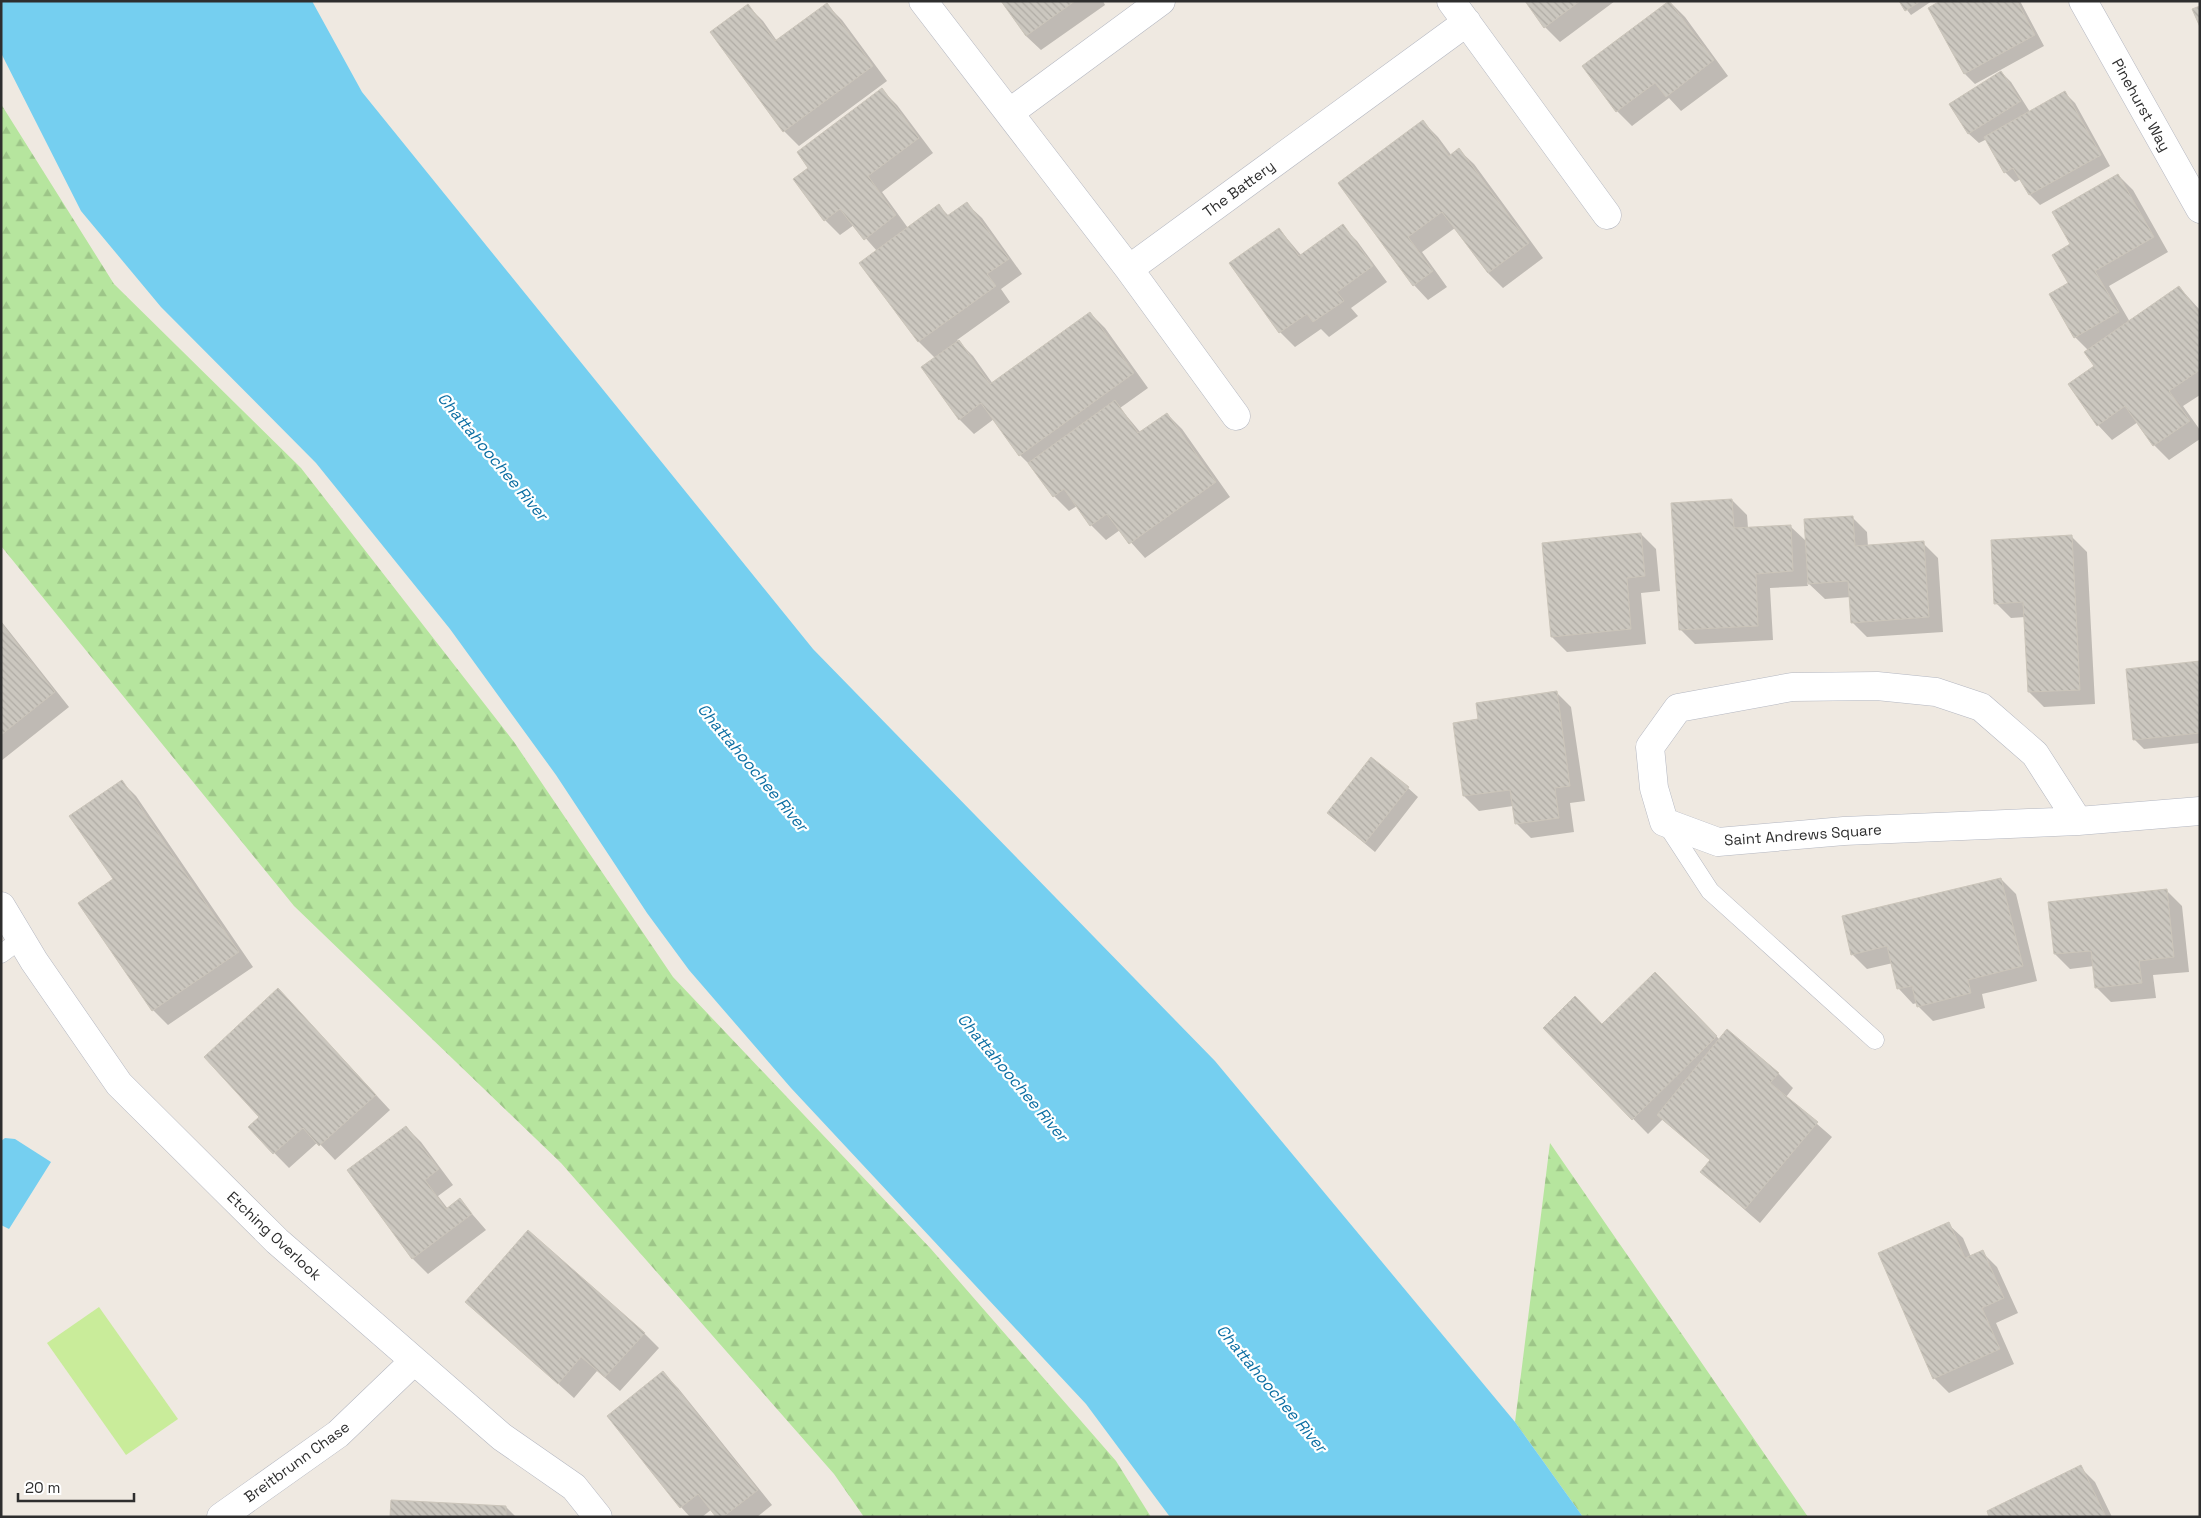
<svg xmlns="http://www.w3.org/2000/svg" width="2201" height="1518" font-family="'Space Grotesk',sans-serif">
<defs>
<pattern id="forest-firs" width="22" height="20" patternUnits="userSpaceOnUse" patternTransform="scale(1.25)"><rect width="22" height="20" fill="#b6e59e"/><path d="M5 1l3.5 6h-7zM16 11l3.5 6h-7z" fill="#9dc588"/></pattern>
<pattern id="building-back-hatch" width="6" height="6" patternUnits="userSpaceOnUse" patternTransform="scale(1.25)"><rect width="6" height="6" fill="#cbc7bf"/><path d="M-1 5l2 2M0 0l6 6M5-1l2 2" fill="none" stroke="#afaba4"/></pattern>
</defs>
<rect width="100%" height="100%" fill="#efe9e1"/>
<path fill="url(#forest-firs)" d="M1,104L114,284L301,468L514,742L673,977L931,1249L1116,1461L1151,1517H864L834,1474L561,1163L294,906L1,546Z
M1550,1143L1808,1517H1583L1515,1422Z"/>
<path fill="#c9ec9a" d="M99,1307L178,1419L126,1455L47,1343Z"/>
<path fill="#75cff0" d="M1,1H312L362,92L813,649L1215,1061L1515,1422L1583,1517H1170L1086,1404L791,1088L689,970L647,913L556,775L450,629L316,463L161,307L81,211L1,53Z
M5,1138L15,1139L51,1162L9,1229L1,1225V1141Z"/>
<path fill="#0003" d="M1002,1H1103L1105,5L1041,50L1026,36Z
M1526,1H1615L1560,42L1545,27Z
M1900,1H1932L1911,15Z
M1942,1H2020L2044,46L1975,84L1965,74Z
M1670,2L1685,17L1728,76L1681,111L1669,98L1632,126L1617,111Z
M827,5L842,20L887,81L799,146L784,131L748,6L763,21L777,41Z
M2001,72L2011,82L2030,112L2065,93L2075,103L2110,166L2040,205L2030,195L2021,179L2015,182L2005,172L1987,139L1979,143L1969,134L1950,104Z
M882,90L897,105L933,153L882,192L908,228L939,206L949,216L967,204L982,218L1022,274L1001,289L1010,302L957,340L973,356L993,384L1090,313L1105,328L1148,388L1120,408L1141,433L1167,414L1182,429L1230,497L1145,558L1120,530L1106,540L1091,525L1077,506L1069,511L1054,496L1035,470L1020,455L994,419L974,434L959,419L935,358L919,342L861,263L877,251L854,225L840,235L825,220L810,168Z
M1423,122L1438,137L1452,156L1459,150L1474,164L1543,258L1503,288L1488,273L1455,228L1422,252L1447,287L1428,300L1414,285L1339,184Z
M2118,175L2133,190L2168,252L2109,286L2130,322L2179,287L2200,310V395L2183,406L2200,430V439L2169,460L2154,445L2138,422L2112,440L2098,425L2096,366L2088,350L2075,337L2070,284L2072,245Z
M1342,226L1357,241L1387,282L1351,308L1358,316L1329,337L1321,329L1295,347L1280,332L1231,264L1279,229L1301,255Z
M1732,500L1747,515L1748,528L1790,526L1807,542L1852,517L1867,532L1868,547L1923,543L1938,558L1943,632L1867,637L1852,622L1851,597L1825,599L1807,582L1808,586L1770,588L1773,640L1695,644L1680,629Z
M1641,534L1656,549L1660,591L1641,593L1646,644L1567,652L1552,637Z
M2072,537L2087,552L2095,704L2044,707L2029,692L2025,617L2011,618L1996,603Z
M1,621L69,707L1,761Z
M2200,662V743L2144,749L2134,739Z
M1556,692L1571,707L1585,801L1570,803L1574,832L1531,838L1516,823L1513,806L1479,811L1464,796L1479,720Z
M121,781L136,796L253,967L168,1025L153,1010L80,903L114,879Z
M1408,788L1418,797L1375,852L1328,813Z
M2001,879L2016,894L2037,981L1982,994L1985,1008L1933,1021L1918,1006L1917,1003L1913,1004L1899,989L1893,963L1867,969L1852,954Z
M2167,891L2182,906L2189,972L2153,975L2156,998L2111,1002L2096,987L2094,966L2070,969L2055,954Z
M1655,974L1720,1040L1728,1031L1779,1074L1793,1088L1786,1097L1832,1137L1760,1223L1701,1172L1711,1161L1663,1119L1648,1134L1544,1028L1602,1026Z
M293,1005L390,1110L335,1160L318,1142L289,1168L249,1127L261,1117Z
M406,1127L421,1142L453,1185L438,1196L448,1209L460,1200L486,1230L428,1274L413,1259L349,1170Z
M1948,1224L1963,1238L1971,1257L1982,1252L1997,1267L2018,1313L1996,1323L2014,1364L1949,1393L1934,1378Z
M467,1302L644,1333L659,1348L620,1391L597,1371L574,1398Z
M663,1373L678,1388L772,1505L757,1517H718L712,1509L702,1517H690L681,1507Z
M2080,1467L2095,1482L2112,1517H1991Z
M506,1507L516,1517H391Z"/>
<path fill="url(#building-back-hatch)" stroke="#cbc5ba" d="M1001,1H1075L1026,36Z
M1525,1H1580L1544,28Z
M1669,1L1714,60L1666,97L1655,83L1616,112L1582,66Z
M1899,1H1921L1905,11Z
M1940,1H2017L2035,35L1964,74L1928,8Z
M827,3L873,66L783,132L710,32L748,4L775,41Z
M2200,6V27L2192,9Z
M2001,71L2021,101L1968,134L1949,104Z
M882,88L919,138L868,176L896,215L864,240L840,209L824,221L793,179L808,168L797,152Z
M2065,91L2101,155L2029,195L2013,168L2004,173L1984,137Z
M1423,120L1449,156L1459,148L1529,243L1488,273L1442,212L1408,237L1433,271L1413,286L1338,183Z
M2118,174L2154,237L2095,271L2119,312L2074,338L2049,294L2068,283L2052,255L2070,244L2052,212Z
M967,202L1009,259L987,274L996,286L918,342L859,263L939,204L947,216Z
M1343,224L1373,266L1337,292L1344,301L1313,322L1307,314L1279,333L1229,263L1279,228L1299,256Z
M2179,286L2200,315V370L2169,391L2190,421L2153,446L2125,406L2097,426L2068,384L2094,366L2084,352Z
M1090,312L1134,373L1019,456L981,403L959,420L921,367L959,340L990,384Z
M1115,400L1138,433L1167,413L1216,482L1129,544L1107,514L1090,526L1064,489L1053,497L1028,463Z
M1732,499L1734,528L1791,525L1793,571L1756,574L1758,626L1679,630L1671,503Z
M1853,516L1855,546L1924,541L1929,617L1851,623L1848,581L1808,584L1804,519Z
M1641,533L1645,576L1627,578L1631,629L1551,637L1542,543Z
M2072,535L2080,690L2028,692L2023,602L1994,604L1991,540Z
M1,623L55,692L1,735Z
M2200,661V733L2133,740L2126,669Z
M1557,691L1570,786L1555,788L1559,818L1515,824L1510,790L1463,796L1453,723L1478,719L1476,703Z
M1371,757L1409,787L1365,843L1327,813Z
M122,780L239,952L152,1011L78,903L113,879L69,816Z
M2001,878L2023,966L1968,980L1971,993L1917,1007L1912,986L1897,989L1887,946L1851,955L1842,916Z
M2167,889L2174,957L2139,961L2142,983L2095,988L2091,951L2054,954L2048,902Z
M1655,972L1717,1036L1632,1120L1543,1028L1575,996L1602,1024Z
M278,988L376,1095L319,1146L303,1128L273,1154L248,1127L259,1117L204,1057Z
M1727,1029L1779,1073L1770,1083L1818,1122L1745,1209L1700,1172L1710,1160L1657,1115Z
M406,1126L439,1169L425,1180L446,1209L460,1198L472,1214L412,1259L347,1170Z
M1949,1222L1965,1258L1983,1250L2004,1298L1982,1308L2000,1349L1933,1379L1878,1253Z
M528,1230L645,1333L605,1377L581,1357L558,1384L465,1302Z
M663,1371L758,1490L723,1517H716L698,1494L680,1508L607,1416Z
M2081,1465L2106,1517H1989L1987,1511Z
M391,1500L506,1506V1517H390Z"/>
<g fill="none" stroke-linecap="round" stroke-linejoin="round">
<defs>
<path id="lane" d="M1665,822L1710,891L1875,1040
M1,954L21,939"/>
<path id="street" d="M923,1L1129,269L1236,416
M1451,1L1607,215
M2083,1L2200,209
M1009,113L1161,1
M1129,269L1467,22
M2078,821L2035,754L1981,707L1936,692L1877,686L1792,687L1678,708L1650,747L1654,788L1664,822L1718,842L1844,831L2078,821L2200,811
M1,906L34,961L119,1084L277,1241L502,1437L574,1487L598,1517
M221,1517L338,1434L413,1362"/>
</defs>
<use href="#lane" stroke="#b4b7c1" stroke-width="19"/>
<use href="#street" stroke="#b4b7c1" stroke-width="29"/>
<use href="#lane" stroke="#fff" stroke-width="18"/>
<use href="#street" stroke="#fff" stroke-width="28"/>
</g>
<g text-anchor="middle" stroke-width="4.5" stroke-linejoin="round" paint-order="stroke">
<g font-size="15" fill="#2e2e2e" stroke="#fff">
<text transform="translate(2141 105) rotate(61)" y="5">Pinehurst Way</text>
<text transform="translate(1239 189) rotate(-36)" y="5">The Battery</text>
<text transform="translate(1803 835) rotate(-4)" y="5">Saint Andrews Square</text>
<text transform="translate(274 1236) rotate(43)" y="5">Etching Overlook</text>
<text transform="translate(297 1462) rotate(-36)" y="5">Breitbrunn Chase</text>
</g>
<g font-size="16" font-style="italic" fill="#0d6fa3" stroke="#fff">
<text transform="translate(493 456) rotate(50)" y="6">Chattahoochee River</text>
<text transform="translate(753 767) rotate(50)" y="6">Chattahoochee River</text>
<text transform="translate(1013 1077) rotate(50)" y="6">Chattahoochee River</text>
<text transform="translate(1272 1388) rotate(50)" y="6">Chattahoochee River</text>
</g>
</g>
<rect width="2201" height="1518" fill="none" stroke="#2e2e2e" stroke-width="5"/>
<path d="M18 1493v8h116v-8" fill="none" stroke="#2e2e2e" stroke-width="2.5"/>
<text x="25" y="1493" font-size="15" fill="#2e2e2e" stroke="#ffffff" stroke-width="4" paint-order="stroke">20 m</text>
</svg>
